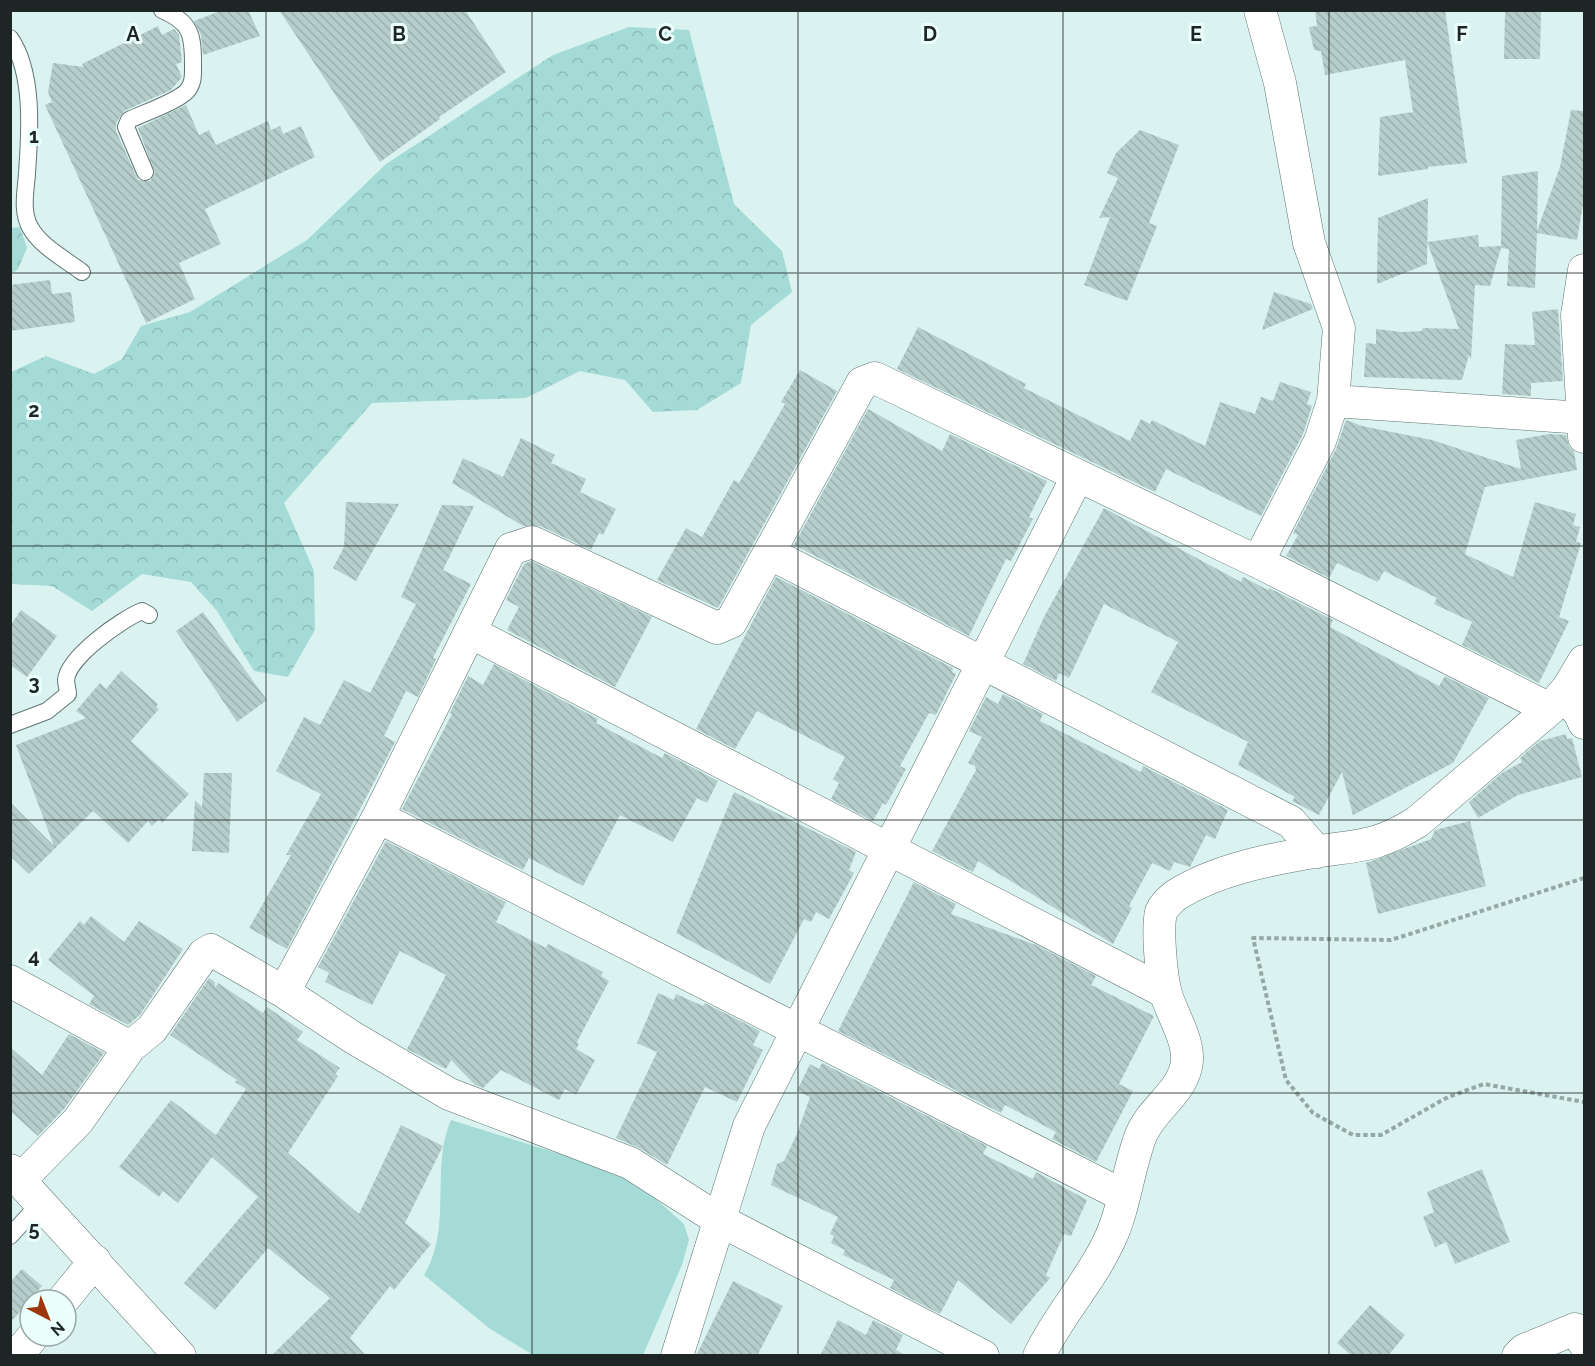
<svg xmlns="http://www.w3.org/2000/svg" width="1595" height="1366" font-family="Raleway,sans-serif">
<defs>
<pattern id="forest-crowns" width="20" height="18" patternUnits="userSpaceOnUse" patternTransform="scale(1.5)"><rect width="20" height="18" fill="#a4dbd6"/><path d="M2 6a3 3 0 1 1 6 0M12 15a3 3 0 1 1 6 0" fill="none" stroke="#8dbcb8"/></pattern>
<pattern id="building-back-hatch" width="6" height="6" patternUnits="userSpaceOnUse" patternTransform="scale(1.5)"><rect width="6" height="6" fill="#b6cecb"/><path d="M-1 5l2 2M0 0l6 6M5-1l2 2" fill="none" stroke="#9cb1ae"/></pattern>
</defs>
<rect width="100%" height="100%" fill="#daf3f0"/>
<path fill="#a4dbd6" d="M451,1120L617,1172L647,1191L684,1224L689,1240L682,1265L643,1355H533L489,1328L424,1275C453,1228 430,1167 451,1120Z"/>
<path fill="url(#forest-crowns)" d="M629,27L689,30L734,204L782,251L792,292L751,325L741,383L697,410L653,412L625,380L580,371L526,398L372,403L284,503L314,571L315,630L288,677L254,671L217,611L191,582L142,574L92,611L52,586L11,584V372L46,356L94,374L122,359L141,326L190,312L307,240L386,164L553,55Z
M20,227L27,248L18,269L11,274V228Z"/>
<path fill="url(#building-back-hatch)" d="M223,10H248L260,36L203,55L201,35L194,21Z
M279,10H465L506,72L439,117L440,119L380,162Z
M1315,10H1445L1467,163L1428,167V169L1378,176L1380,117L1413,112L1405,60L1325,75L1321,51L1314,50L1309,27L1317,26Z
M1505,10H1541L1540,59H1504Z
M158,26L162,35L174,29L179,35L182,62L176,64L182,77L171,90L124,111L116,123V131L138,180L150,181L155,173L138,128L186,105L199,135L209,130L216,145L268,121L271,130L280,126L283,134L301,126L315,157L205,209L221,244L179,263L195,299L146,323L45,105L52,102L48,92L53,63L84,67L82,64Z
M1571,110L1584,111V198L1577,240L1537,233L1535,288L1507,286L1509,249L1501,248L1490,286L1475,285L1471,360L1469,355L1462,380L1364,377L1366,343L1376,344V329L1402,332L1422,331L1423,328L1459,329L1427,242L1478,235L1479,247L1501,246L1502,176L1538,171L1537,231L1560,167Z
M1140,130L1179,145L1149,223L1157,226L1127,301L1084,285L1110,217L1099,218L1118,178L1107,173L1116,153Z
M1428,198L1427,264L1377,284L1378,218Z
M50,280L52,294L71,292L75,322L10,331V285Z
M1274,292L1311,304L1313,309L1262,330Z
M1558,309L1563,381L1531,383V396L1502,394L1505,344L1535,345L1532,312Z
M918,327L1026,384L1024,388L1130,441L1141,419L1150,424L1152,420L1205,446L1220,402L1255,414L1261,397L1273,401L1280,382L1311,392L1307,404L1312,406L1303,434L1261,516L1166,469L1155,492L897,369Z
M800,370L837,391L718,608L657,580L686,528L702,537L734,480L739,483L745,473L785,404L781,402Z
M868,409L942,451L950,434L1047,481L1029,517L1033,519L1011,561L1006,559L969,636L794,545Z
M1346,420L1362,426L1432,440L1521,469L1516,440L1549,434L1566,435L1569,446L1574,451L1577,470L1485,487L1465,554L1513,577L1535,502L1576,514L1573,525L1580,527L1576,542L1581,543L1559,617L1569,621L1539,683L1462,645L1472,622L1434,604L1437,598L1384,571L1378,582L1337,563L1329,578L1286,556L1298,535L1293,533L1336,449Z
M521,438L555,455L551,463L586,479L580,492L616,509L603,535L599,533L591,550L540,526H523L452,483L463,458L503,477Z
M346,502L399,504L356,581L333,568L344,547Z
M442,505L474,506L443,570L471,584L433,658L436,659L418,697L406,691L384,736L395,742L287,949L249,928L291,855H286L321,794L276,771L304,717L320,725L344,680L370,693L416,604L401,597Z
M1104,508L1241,582L1243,577L1268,590L1269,588L1333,620L1330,627L1439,686L1445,676L1489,698L1453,763L1353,815L1342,772L1319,815L1292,801L1295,797L1238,765L1248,742L1151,692L1178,642L1153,629L1104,604L1069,678L1059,673L1056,681L1023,664L1044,617Z
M531,561L652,617L615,687L507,630L519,607L506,600L524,564Z
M776,577L953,668L952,672L956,674L936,715L929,713L900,766L906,769L886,805L883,803L873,821L831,799L839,783L833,779L845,757L757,711L735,749L696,729Z
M21,610L57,636L27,677L10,665V626Z
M203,612L267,700L237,722L176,631Z
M494,664L598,719L596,723L662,758L665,753L718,781L707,803L697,798L673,842L620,815L583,886L529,858L523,870L402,809L452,714L450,713L468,676L483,685Z
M121,671L158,704L156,707L159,709L131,741L189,794L162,823L159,819L152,826L148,821L128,843L93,811L29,874L10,856V802L54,846L16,745L86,718L76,711L100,683L106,689Z
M1003,694L1043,714L1040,721L1141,772L1143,766L1228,810L1215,839L1206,835L1190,867L1174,862L1170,871L1152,863L1129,906L1132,908L1113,944L978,861L973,872L932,851L976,770L975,766L968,763L982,737L969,731L986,697L998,704Z
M1566,734L1567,739L1572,738L1582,777L1518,795L1478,818L1469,802L1502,773L1522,762L1520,758L1540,741Z
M204,773H232L229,853L192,851L195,800L202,807Z
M734,792L856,852L849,870L854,873L829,919L816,912L811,922L804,919L770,984L676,933Z
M1470,821L1486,886L1378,914L1366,863L1431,839L1435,830Z
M386,841L506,902L496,922L546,948L548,944L603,972L601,976L609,981L577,1042L579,1044L576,1049L595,1060L576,1095L565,1089L559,1100L501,1070L483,1088L475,1085L451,1060L446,1069L407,1049L446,975L400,951L372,1005L325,982L329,973L318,967Z
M914,882L956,904L951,914L1036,945L1096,976L1091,985L1154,1016L1119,1084L1133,1091L1096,1162L1052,1139L1056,1132L1005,1105L1001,1113L838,1031Z
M91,916L124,942L139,921L183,949L140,1015L128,1025L89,1004L94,996L48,960L80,921L84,925Z
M209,978L215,982V988L218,983L263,1013L267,1007L303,1032L297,1040L340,1068L335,1074L338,1076L288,1153L359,1214L401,1125L443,1146L405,1223L431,1244L394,1290L390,1286L350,1338L366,1356H271L330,1298L268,1248L215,1310L184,1283L258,1197L212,1157L178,1203L163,1191L159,1197L119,1167L171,1100L216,1135L246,1089L235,1082L237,1080L170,1035Z
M658,993L674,1000L676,994L703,1006L705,1003L760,1031L753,1045L763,1050L737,1102L705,1087L667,1165L639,1148L616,1138L657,1052L637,1043Z
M69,1034L104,1053L64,1109L38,1136L10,1111V1047L42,1075Z
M822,1063L987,1146L983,1154L1033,1179L1036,1172L1087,1200L1071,1236L1064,1234L1046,1275L1050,1278L1011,1324L958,1280L940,1314L890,1288L894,1280L843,1255L845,1250L831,1243L834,1236L830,1234L838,1217L771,1185L777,1164L784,1161L797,1134L810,1097L797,1091L810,1064L819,1069Z
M1482,1169L1510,1242L1455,1264L1446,1242L1435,1247L1423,1217L1434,1212L1427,1192Z
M22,1269L42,1286L10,1323V1282Z
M733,1281L783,1306L757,1356H696Z
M1370,1305L1405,1335L1388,1356H1352L1337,1343Z
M838,1320L866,1335L873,1320L903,1335L896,1350L907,1356H820Z"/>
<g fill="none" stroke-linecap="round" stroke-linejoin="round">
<defs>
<path id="lane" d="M10,38C34,72 30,132 27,173C26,190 21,211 30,227C40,246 65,259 82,272
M145,172L126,127L129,120C144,113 178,101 187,91C194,83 193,74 193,64C193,35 191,22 162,10
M10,725L47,711L68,694C68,690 66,684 66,680C68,657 122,619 142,611L149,615
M10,1236L41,1202"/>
<path id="street" d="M1584,270L1577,315L1584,437
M1333,401L1584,418
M769,553L862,383L875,378L1258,562L1550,709
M1258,562L1320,441L1333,401L1339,328L1309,243L1280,83L1260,10
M470,632L1165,992
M1562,695L1579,712L1584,723
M378,817L1124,1196
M10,981L130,1047
M284,992L378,817L511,549L532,542L717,628L731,622L769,553L1291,822L1317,852
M10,1170L180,1356
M21,1179L78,1121L130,1047L152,1029L204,954L211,950L284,992L352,1037L449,1094L630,1163L721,1221L983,1356
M63,1300L95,1261
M17,1356L33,1336
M677,1356L749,1126L1077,477
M1039,1356C1059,1314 1091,1281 1110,1239C1125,1207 1128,1169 1141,1135C1151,1110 1180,1094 1186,1067C1192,1044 1172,1015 1166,994C1161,975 1157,930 1161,912C1163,907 1171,899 1176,895C1216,870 1267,860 1314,852C1359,845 1375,848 1417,822L1550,709L1568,688L1584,661
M1518,1356L1524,1350L1575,1329L1584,1343"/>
</defs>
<use href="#lane" stroke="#5f7573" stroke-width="18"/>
<use href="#street" stroke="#5f7573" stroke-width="33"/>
<path stroke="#95a8a5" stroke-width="4" stroke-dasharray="4.5 3" stroke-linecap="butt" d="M1584,878L1391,940L1253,938L1286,1080L1313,1113L1353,1135H1381L1448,1097L1484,1084L1584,1102"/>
<use href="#lane" stroke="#fff" stroke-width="16"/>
<use href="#street" stroke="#fff" stroke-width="32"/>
</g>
<path fill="none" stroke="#1d2625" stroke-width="1.5" stroke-opacity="0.55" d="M266,10V1356M532,10V1356M798,10V1356M1063,10V1356M1329,10V1356M10,273H1584M10,546H1584M10,820H1584M10,1093H1584"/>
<g font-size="20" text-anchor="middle" font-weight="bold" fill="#1d2625" stroke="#ebfffd" stroke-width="6" stroke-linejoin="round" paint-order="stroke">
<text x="133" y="41">A</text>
<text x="399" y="41">B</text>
<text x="665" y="41">C</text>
<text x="930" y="41">D</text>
<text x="1196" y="41">E</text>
<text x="1462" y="41">F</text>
<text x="34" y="143">1</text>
<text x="34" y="417">2</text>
<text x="34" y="690">3</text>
<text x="34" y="963">4</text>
<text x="34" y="1236">5</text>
</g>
<rect width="1595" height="1366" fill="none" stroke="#1d2625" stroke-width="24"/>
<g transform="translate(48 1318) rotate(138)"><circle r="28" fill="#ebfffd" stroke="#99a8a7" stroke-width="1.5"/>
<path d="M0-4.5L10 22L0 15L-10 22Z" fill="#9d370b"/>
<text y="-9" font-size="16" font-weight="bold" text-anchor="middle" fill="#1d2625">N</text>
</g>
</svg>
